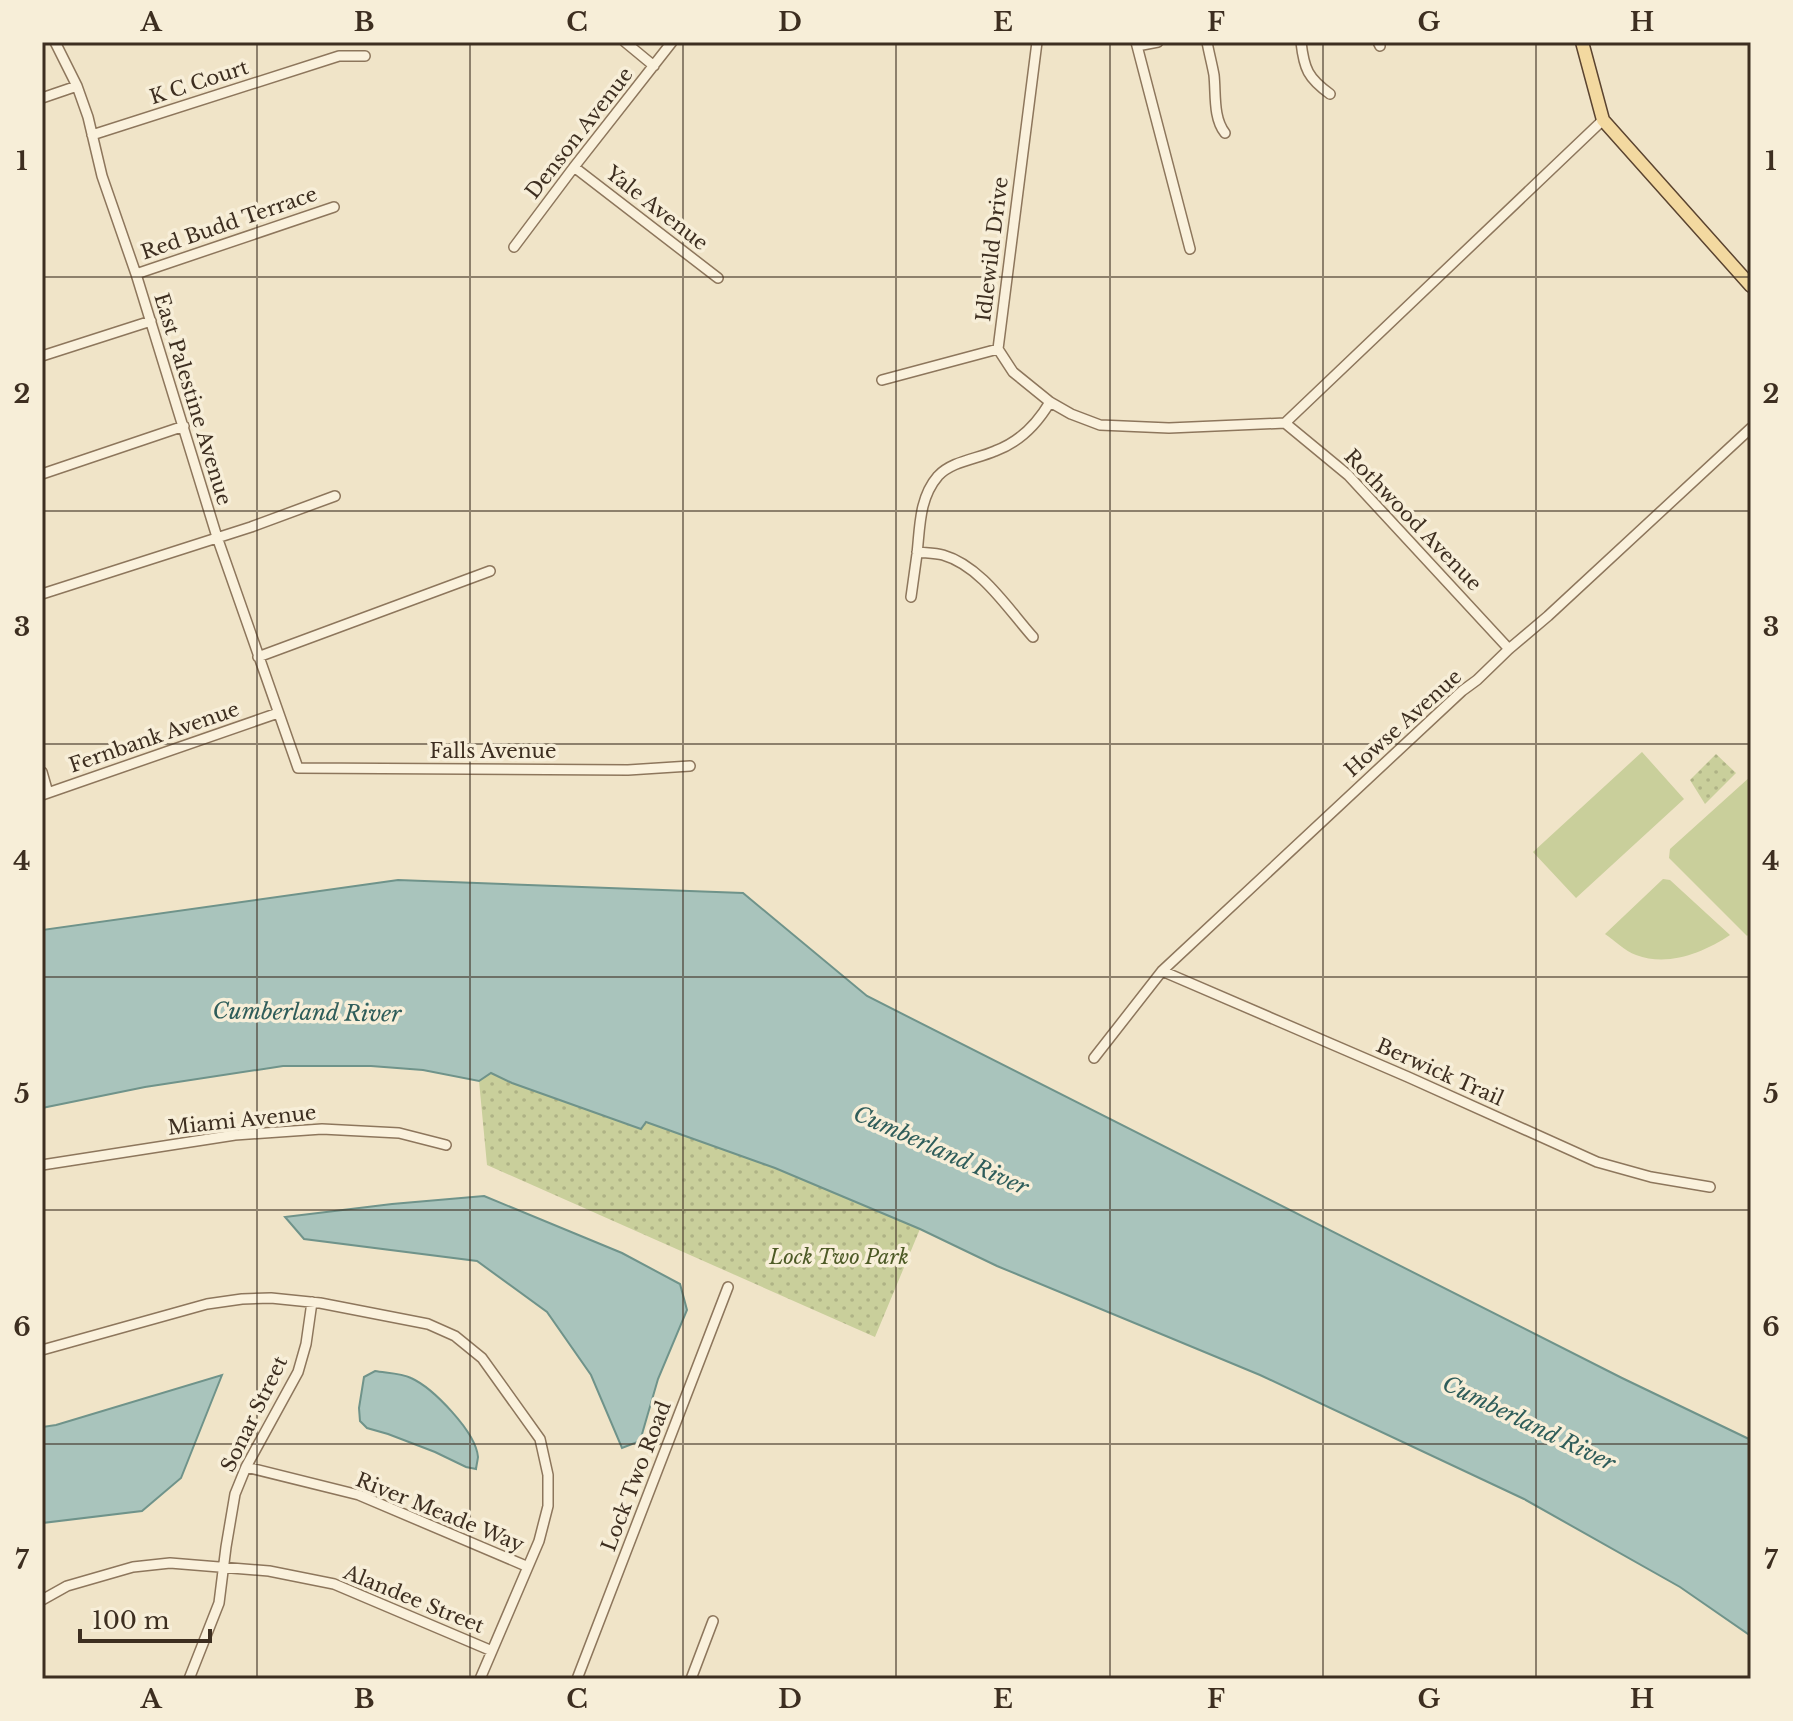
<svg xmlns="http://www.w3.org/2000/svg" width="1793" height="1721" font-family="'Libre Baskerville',serif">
<defs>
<pattern id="park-dots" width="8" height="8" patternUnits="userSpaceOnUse" patternTransform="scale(2)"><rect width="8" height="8" fill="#c9cf9b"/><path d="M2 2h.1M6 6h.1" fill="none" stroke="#aeb285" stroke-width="1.8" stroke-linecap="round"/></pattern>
</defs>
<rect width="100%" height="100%" fill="#f0e4c8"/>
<path fill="url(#park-dots)" d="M1716,754L1736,773L1705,804L1690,780Z
M491,1073L512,1083L640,1129L646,1122L775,1168L920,1229L875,1337L487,1165L479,1081Z"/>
<path fill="#c9cf9b" d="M1642,752L1684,799L1576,898L1533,852Z
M1751,776V932L1747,936L1669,858L1670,849Z
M1663,879L1670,880L1730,935C1703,953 1668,967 1636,955C1625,951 1614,940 1605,934Z"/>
<path fill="#a9c4bc" stroke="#6f938a" stroke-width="2" d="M398,880L743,893L867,996L1622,1378L1751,1440V1636L1680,1587L1524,1499L1260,1375L997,1266L920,1229L775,1168L646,1122L641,1129L512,1083L491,1073L479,1081L423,1070L371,1066H283L145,1087L42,1108V930Z
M484,1196L622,1253L680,1284L687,1310L658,1379L640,1441L622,1448L591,1375L547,1312L477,1261L304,1239L285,1217L392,1204Z
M375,1371C386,1373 401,1373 411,1378C433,1388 476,1432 478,1457C478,1458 476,1468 476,1469L466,1467L435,1452L388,1434L367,1428L360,1421L359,1408L364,1377Z
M222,1375L181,1478L142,1511L42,1523V1427L56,1425Z"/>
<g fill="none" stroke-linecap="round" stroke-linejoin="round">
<defs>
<path id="minor" d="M55,42L77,86L88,117L102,176L136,274L217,537L298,768L628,770L690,766
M625,42L654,66
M1037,42L998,349L1013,372L1050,402L1071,414L1100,425L1169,428L1285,423
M1136,42L1190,249
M1207,42C1209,53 1212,64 1214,75C1216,94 1213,118 1225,133
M1301,42C1304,69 1308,78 1330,94
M1378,42L1380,46
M1137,46L1158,42
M42,98L77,86
M92,135L339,56H365
M574,167L718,278
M514,247L574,167L672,42
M136,274L334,207
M42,356L151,321
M882,380L998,349
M1285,423L1603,120
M1285,423L1348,475L1509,649
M42,474L184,426
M917,552C925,553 935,553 943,555C981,566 1008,609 1033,637
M42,594L251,527L335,496
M911,597C913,583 915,568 917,554C920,527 919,498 938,476C952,461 977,459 995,451C1020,442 1037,424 1050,402
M258,657L490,571
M42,772L48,793
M42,795L278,713
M1162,971L1408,1077L1597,1162L1651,1177L1710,1187
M1094,1058L1162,971L1462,691L1477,680L1509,649L1548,616L1751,428
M42,1165L235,1135L322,1129L399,1133L446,1145
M42,1350L207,1304L242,1299L271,1298L320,1303L428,1324L455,1336L482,1358L540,1439L548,1475V1506L539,1541L480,1679
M246,1467L359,1495L526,1566
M42,1600L67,1586L133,1567L170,1563L269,1571L334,1584L492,1651
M189,1679L219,1603L226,1547L235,1494L246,1467L298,1372L306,1344L312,1302
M577,1679L728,1287
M691,1679L713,1621"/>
<path id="major" d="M1582,42L1603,120L1751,286"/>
</defs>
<use href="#minor" stroke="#8d765c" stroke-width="12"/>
<use href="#major" stroke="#5b4430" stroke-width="15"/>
<use href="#minor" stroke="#faf1dc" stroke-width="9"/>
<use href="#major" stroke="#f3d9a0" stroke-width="12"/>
</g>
<path fill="none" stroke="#3d2e20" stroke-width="2" stroke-opacity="0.55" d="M257,42V1679M470,42V1679M683,42V1679M896,42V1679M1110,42V1679M1323,42V1679M1536,42V1679M42,277H1751M42,511H1751M42,744H1751M42,977H1751M42,1210H1751M42,1444H1751"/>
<g text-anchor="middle" stroke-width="7" stroke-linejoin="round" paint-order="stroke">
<g font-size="20" fill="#3d2e20" stroke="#f7eed8">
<text transform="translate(199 82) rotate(-18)" y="7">K C Court</text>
<text transform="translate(579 133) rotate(-52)" y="7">Denson Avenue</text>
<text transform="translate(657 208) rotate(38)" y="7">Yale Avenue</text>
<text transform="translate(229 223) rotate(-19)" y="7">Red Budd Terrace</text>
<text transform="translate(992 249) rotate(-83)" y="7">Idlewild Drive</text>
<text transform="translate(193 399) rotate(73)" y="7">East Palestine Avenue</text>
<text transform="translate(1413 520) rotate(46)" y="7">Rothwood Avenue</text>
<text transform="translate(1403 723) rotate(-42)" y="7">Howse Avenue</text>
<text transform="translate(154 737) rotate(-19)" y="7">Fernbank Avenue</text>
<text x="493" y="758">Falls Avenue</text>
<text transform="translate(1440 1072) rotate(24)" y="7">Berwick Trail</text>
<text transform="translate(242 1120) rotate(-6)" y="7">Miami Avenue</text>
<text transform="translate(254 1414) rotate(-64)" y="7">Sonar Street</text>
<text transform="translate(636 1476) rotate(-69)" y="7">Lock Two Road</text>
<text transform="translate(440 1512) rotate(22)" y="7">River Meade Way</text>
<text transform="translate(414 1599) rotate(22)" y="7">Alandee Street</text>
</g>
<g font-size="20" font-style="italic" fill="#4d5a26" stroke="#f7eed8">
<text x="839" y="1264">Lock Two Park</text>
</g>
<g font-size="22" font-style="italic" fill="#2f5d5a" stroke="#f7eed8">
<text transform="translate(307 1012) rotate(1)" y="8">Cumberland River</text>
<text transform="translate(941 1150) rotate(24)" y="8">Cumberland River</text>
<text transform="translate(1529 1423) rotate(26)" y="8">Cumberland River</text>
</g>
</g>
<rect width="1793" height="1721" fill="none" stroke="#f7eed8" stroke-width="88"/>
<path d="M80 1629v12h130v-12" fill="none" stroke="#3d2e20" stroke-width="4"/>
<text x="92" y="1629" font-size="24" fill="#3d2e20" stroke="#f7eed8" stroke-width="6" paint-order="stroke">100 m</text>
<rect x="44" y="44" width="1705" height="1633" fill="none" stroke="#3d2e20" stroke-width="3"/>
<g font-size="26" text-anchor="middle" font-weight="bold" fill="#3d2e20">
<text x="151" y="31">A</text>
<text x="364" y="31">B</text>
<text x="577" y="31">C</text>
<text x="790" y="31">D</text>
<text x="1003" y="31">E</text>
<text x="1216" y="31">F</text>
<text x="1429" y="31">G</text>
<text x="1642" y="31">H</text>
<text x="22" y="170">1</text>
<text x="1771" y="170">1</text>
<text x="22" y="403">2</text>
<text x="1771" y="403">2</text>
<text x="22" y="636">3</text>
<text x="1771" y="636">3</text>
<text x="22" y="870">4</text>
<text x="1771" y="870">4</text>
<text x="22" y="1103">5</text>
<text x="1771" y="1103">5</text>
<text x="22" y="1336">6</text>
<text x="1771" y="1336">6</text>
<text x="22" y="1569">7</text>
<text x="1771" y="1569">7</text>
<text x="151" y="1708">A</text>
<text x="364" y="1708">B</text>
<text x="577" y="1708">C</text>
<text x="790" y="1708">D</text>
<text x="1003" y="1708">E</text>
<text x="1216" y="1708">F</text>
<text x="1429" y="1708">G</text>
<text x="1642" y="1708">H</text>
</g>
</svg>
